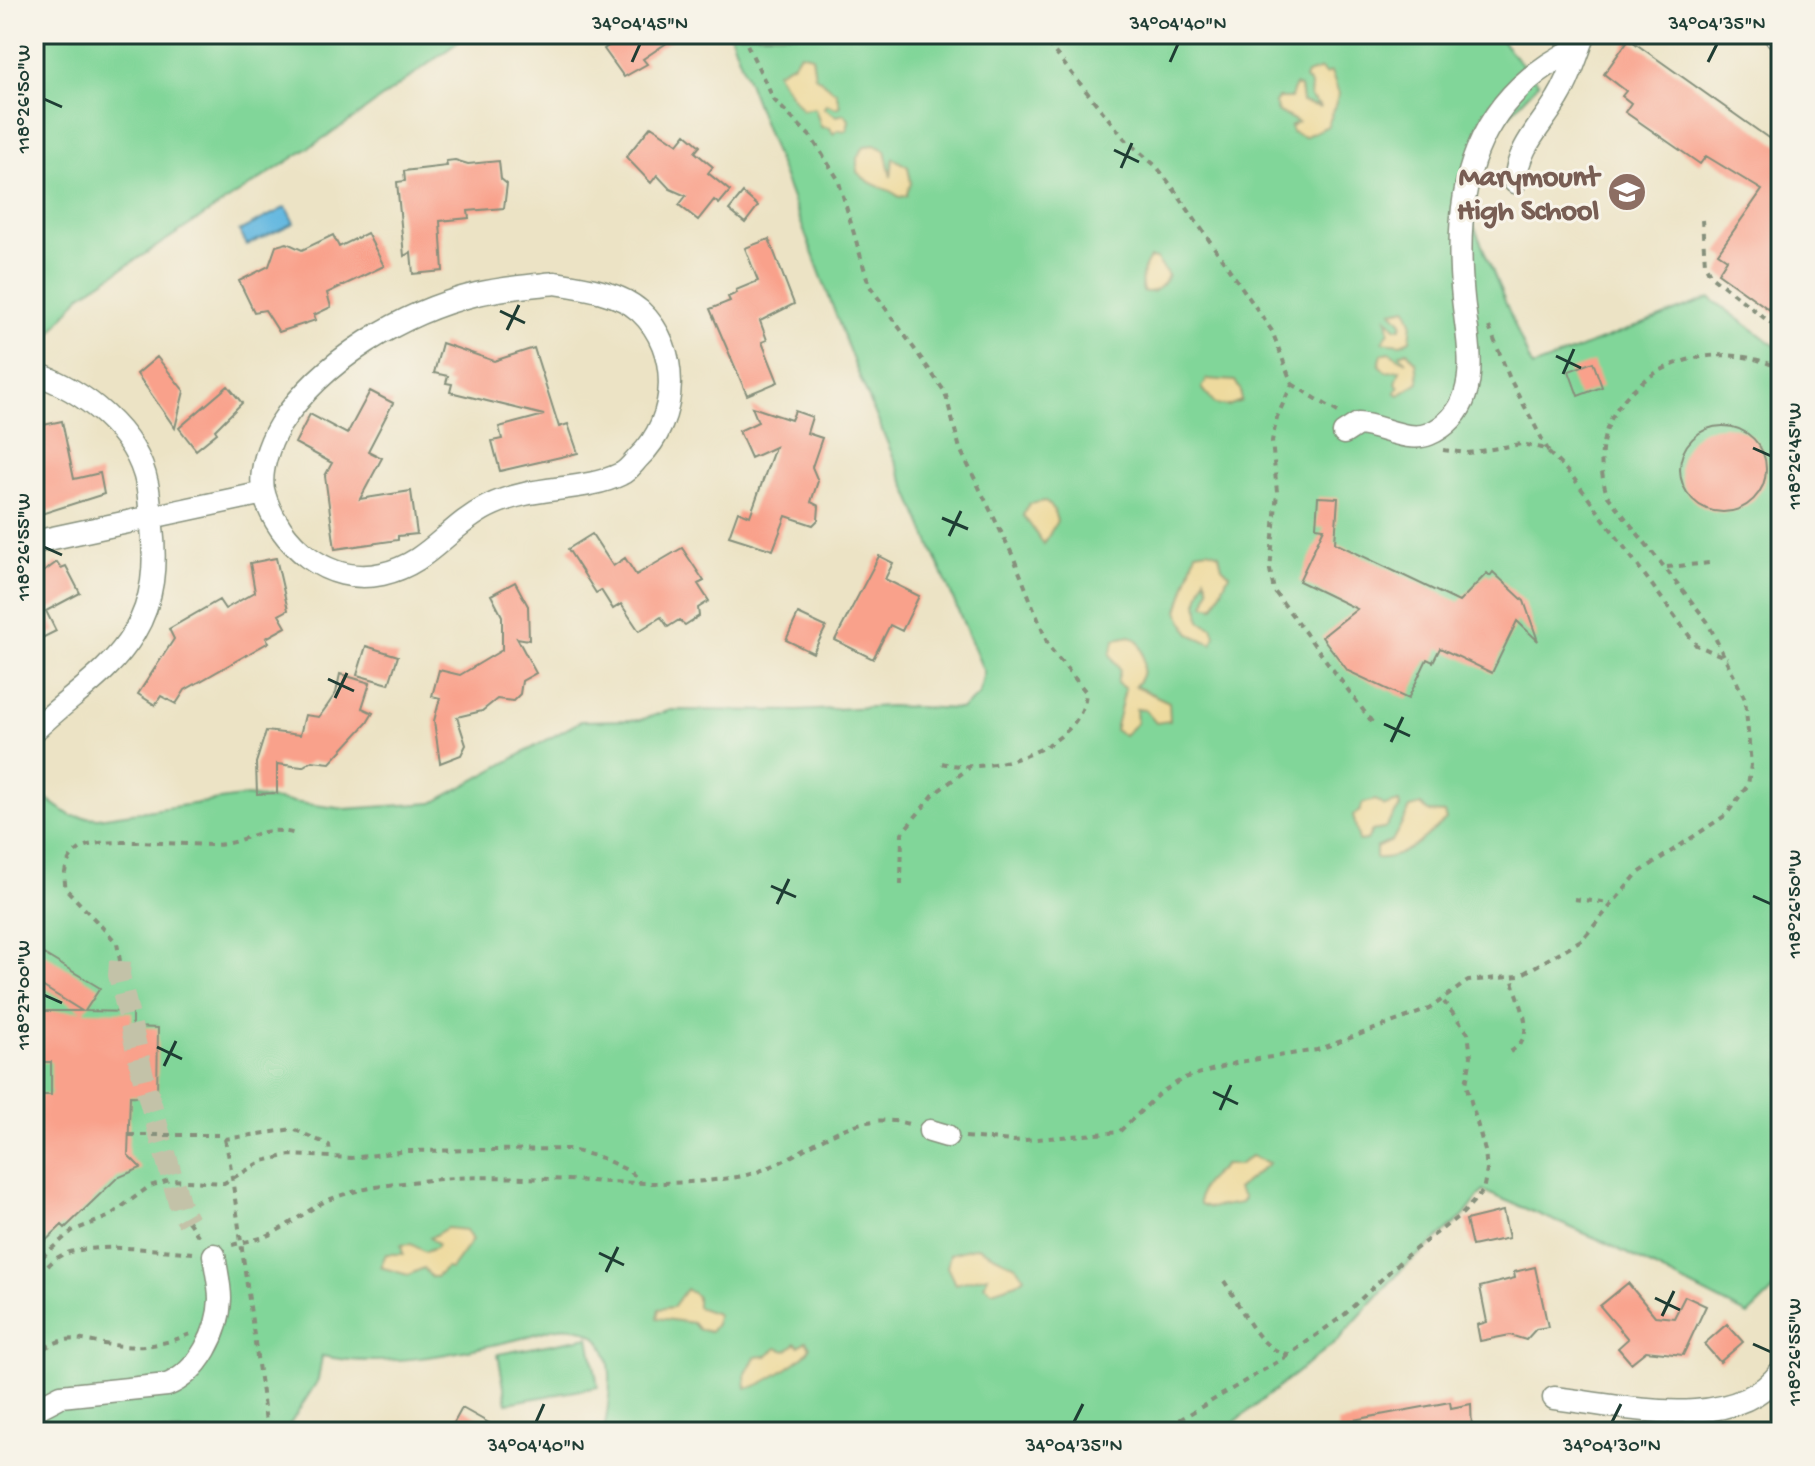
<svg xmlns="http://www.w3.org/2000/svg" width="1815" height="1466" font-family="'Gochi Hand',sans-serif">
<rect width="100%" height="100%" fill="#f7f3e8"/>
<filter id="ink" filterUnits="userSpaceOnUse"><feTurbulence type="fractalNoise" baseFrequency=".0125" numOctaves="2"/><feDisplacementMap in="SourceGraphic" scale="16" xChannelSelector="R" yChannelSelector="G"/><feConvolveMatrix kernelMatrix="1 2 1 2 8 2 1 2 1" color-interpolation-filters="sRGB"/></filter>
<filter id="wash" filterUnits="userSpaceOnUse"><feTurbulence type="fractalNoise" baseFrequency=".006" numOctaves="4" result="noise"/><feDisplacementMap in="SourceGraphic" scale="32" xChannelSelector="R" yChannelSelector="G"/><feGaussianBlur stdDeviation="1.8" result="paint"/><feColorMatrix in="noise" values="0 0 0 0 0 0 0 0 0 0 0 0 0 0 0 0 0 1.4 0 .05"/><feComposite in="paint" operator="in"/></filter>
<g filter="url(#wash)">
<rect width="100%" height="100%" fill="#ece3c5"/>
<path fill="#81d699" stroke="#508a66" stroke-width="2" d="M34,34H469L353,119L80,296L34,355Z
M730,34H1495L1539,83L1498,127L1474,183L1472,221L1532,367L1710,298L1781,350V1283L1748,1315L1598,1239L1483,1191L1464,1216L1402,1269L1338,1340L1222,1432H604C609,1402 623,1340 580,1329C556,1323 537,1335 515,1340C454,1354 383,1369 322,1356L318,1380L285,1432H34V790L71,816L98,818L247,796L345,809L433,803L581,721L640,720L671,710L798,711L890,706L961,709L979,695L984,672L855,366Z
M589,1337L598,1387L507,1403L498,1354Z"/>
<path fill="#eeda9e" stroke="#868c69" stroke-width="2" d="M800,53L812,56L815,76L836,92L840,106L836,108L826,104L824,108L836,116L845,114L849,120L847,131L838,130L833,134L830,128L821,127L815,108L802,110C795,99 779,82 777,72L794,63Z
M1321,69L1325,74L1331,72L1339,94L1328,126L1304,137L1292,132L1290,126L1298,122L1278,112L1275,103L1278,98H1291L1295,85L1300,87L1302,102L1321,107L1310,97L1311,85L1305,79L1307,74Z
M875,145L885,150L891,177L893,158L908,167L911,183L906,196L899,197C887,186 875,190 857,172V157L865,146Z
M1150,258L1156,259L1168,275C1165,285 1154,295 1143,291C1139,279 1143,268 1150,258Z
M1407,308L1412,322L1410,340L1401,344L1382,342L1389,331L1387,318L1396,328H1401L1402,322L1392,311Z
M1407,351L1416,362L1419,382L1399,395L1395,392L1399,387L1396,383L1400,370L1386,372L1379,365L1382,354L1389,352L1406,362L1400,354Z
M1207,379L1235,381L1241,391V401L1228,406L1215,404L1202,388Z
M1045,501L1053,508L1057,521L1044,544L1023,515L1029,504Z
M1208,550L1219,554L1222,567L1229,574L1214,607L1205,605L1209,588L1205,577L1198,600L1200,621L1212,627L1215,635L1212,644L1190,634L1178,611L1196,552Z
M1130,636L1138,641C1146,656 1146,676 1135,686L1169,702L1170,721L1156,723L1145,710L1136,709L1137,723L1124,735L1115,730L1125,689L1117,683L1120,670L1110,654L1115,639Z
M1376,800L1385,806L1399,802L1400,807L1384,829L1372,831L1367,840L1359,841L1353,815L1360,811L1363,803Z
M1421,805L1428,812L1444,813L1446,820C1427,834 1405,861 1376,858V848L1392,841L1410,808Z
M1251,1156L1269,1163L1237,1189L1244,1198L1241,1203L1210,1208L1200,1204C1198,1183 1211,1179 1224,1165H1239Z
M447,1228L466,1230L472,1240L451,1269L446,1268L436,1277H431L424,1268L408,1275L380,1267L386,1254H403L401,1245L411,1244L425,1252L436,1248L438,1245L430,1238Z
M977,1247L1016,1266L1024,1277L1017,1283L992,1291L984,1285L988,1276L955,1284L947,1267L950,1254Z
M686,1289L697,1296V1307L717,1314L716,1324L710,1332L698,1329L693,1323L657,1318L659,1309L673,1307Z
M806,1341L810,1347C807,1358 758,1389 746,1388L745,1375L755,1357L766,1356L777,1348L786,1351L796,1343L799,1346Z"/>
<path fill="#64b8e0" stroke="#427a8a" stroke-width="2" d="M286,207L294,223L247,245L239,231Z"/>
<g id="blocks">
<path fill="#f9a18b" d="M606,34H680L643,59L647,64L624,77L604,49L612,43Z
M1629,39L1781,147V318L1718,273L1727,259L1718,253L1762,190L1706,156L1700,164L1625,112L1631,103L1622,96L1626,91L1604,74Z
M651,126L678,144L686,134L700,146L695,152L713,167L708,173L730,191L719,204L714,200L698,220L679,205L686,196L670,189L657,175L651,183L626,157Z
M455,160L468,164L499,161L501,179L507,184L504,208L468,211L469,218L440,221L443,271L413,274L411,252L404,256L397,182L405,181L404,171L447,166L446,161Z
M743,193L758,206L745,223L729,210Z
M367,233L384,266L327,293L331,307L314,315L316,320L279,332L265,310L254,312L239,281L269,266L276,246L287,243L302,250L333,235L339,247Z
M769,239L794,304L760,321L767,340L762,342L778,382L747,395L710,309L730,301L728,297L737,293L736,290L758,281L745,248Z
M442,343L494,361L534,348L559,427L568,424L578,453L500,471L492,441L502,439L499,427L544,415L450,392L452,384L446,383L448,376L434,373Z
M157,357L184,391L175,428L137,374Z
M1593,362L1602,387L1578,396L1569,371Z
M228,386L242,403L215,430L217,433L196,450L179,428Z
M370,391L393,403L368,451L382,458L360,499L411,491L417,534L398,536V540L335,549L325,476L332,463L295,443L310,414L347,434Z
M752,407L791,420L795,411L812,417L807,433L822,438L812,467L818,481L811,502L819,506L818,520L813,525L786,516L773,550L729,536L738,511L750,516L775,447L751,458L739,431L758,422Z
M62,421L74,479L100,473L104,494L38,515L34,497V427Z
M1680 469a43 43 0 1 1 86 0a43 43 0 1 1-86 0Z
M1318,497L1338,498L1335,543L1459,602L1487,573L1490,576L1493,572L1524,601L1538,641L1517,621L1492,673L1440,648L1433,662L1427,659L1408,699L1348,671L1322,637L1357,609L1299,581L1324,528L1316,527Z
M592,534L613,566L625,558L636,575L682,548L704,581L698,584L709,601L698,608L699,616L685,625L679,620L668,627L661,617L639,631L621,604L613,609L601,590L596,593L568,549Z
M879,556L893,563L885,579L919,596L902,631L890,625L873,659L835,640Z
M276,558L288,610L279,615L286,627L266,638L269,642L185,690L176,704L161,696L155,705L138,694L174,639L169,629L219,600L225,609L255,592L250,563Z
M57,562L61,568L66,566L80,593L46,611L56,631L34,642V579Z
M515,582L528,606L529,640L517,638L536,673L522,681L520,694L513,701L497,699L482,711L457,717L466,745L461,755L440,763L434,721L440,698L432,696L439,670L460,675L502,650V616L491,595Z
M798,614L826,627L813,653L786,640Z
M366,646L398,656L389,684L357,675Z
M340,674L370,683L362,708L373,713L367,723L330,763L312,761L302,767L277,764V793L257,794L256,763L266,731L300,735L305,715L319,717L327,706L336,693Z
M42,953L100,988L85,1011L132,1012V1027L158,1028L157,1097L130,1096L128,1155L141,1168L117,1178L65,1228L62,1225L34,1252V1095H51V1062H34V1011H82L34,981V967Z
M1503,1211L1509,1238L1472,1246L1466,1220Z
M1535,1267L1548,1327L1536,1329L1526,1340L1510,1335L1480,1341L1477,1325L1487,1322L1480,1287L1515,1278L1514,1272Z
M1628,1283L1655,1316L1674,1318L1685,1296L1706,1306L1683,1355L1646,1351L1631,1363L1618,1348L1628,1339L1600,1306Z
M1727,1324L1743,1342L1720,1362L1704,1344Z
M1450,1402L1451,1408L1471,1404L1472,1432H1338L1337,1423Z
M462,1408L505,1432H449Z"/>
</g>
</g>
<g filter="url(#ink)">
<use href="#blocks" fill-opacity="0" stroke="#86907c" stroke-width="2"/>
<g fill="none" stroke-linecap="round" stroke-linejoin="round">
<path stroke="#c3c2a8" stroke-width="22" stroke-dasharray="22 11" stroke-linecap="butt" d="M120,961L119,975L144,1080L181,1209L188,1221"/>
<defs>
<path id="minor" d="M1515,182C1518,146 1541,127 1558,98C1570,79 1575,59 1583,39
M555,283C582,287 619,292 640,311C682,350 678,420 639,457C634,462 628,471 621,474C582,493 531,484 487,507C446,528 430,563 382,574C328,586 279,544 264,494C258,473 269,443 280,425C322,360 403,312 477,294C502,288 530,286 555,283Z
M34,373C83,390 136,430 147,484C150,498 150,513 152,527C156,564 154,600 134,633C109,675 68,697 34,731
M1344,433L1358,424C1380,425 1407,443 1429,434C1446,427 1460,412 1465,395C1475,366 1466,328 1463,298C1452,189 1473,97 1580,47
M34,542L264,493
M930,1131L947,1136
M1554,1398C1623,1406 1735,1435 1781,1371
M34,1410L61,1396L167,1385C199,1372 219,1332 220,1299C220,1285 216,1269 214,1255"/>
<path id="major" d="M1778,34L1781,36"/>
</defs>
<use href="#minor" stroke="#86907c" stroke-width="25"/>
<use href="#major" stroke="#86907c" stroke-width="31"/>
<path stroke="#86907c" stroke-width="4" stroke-dasharray="6 6" stroke-linecap="butt" d="M742,34L774,100L811,137L838,179L869,285L945,392L960,449L1013,556L1049,647L1086,692C1083,749 988,776 942,763
M1040,34L1124,138L1157,167L1173,188L1272,331L1292,384L1277,417L1272,441L1277,492L1270,570L1274,591L1375,726
M1702,220L1705,264L1711,276L1781,331
M1489,327L1510,379L1549,452
M1292,384L1338,412
M1443,450L1468,453L1521,444L1542,448L1550,454L1572,476L1696,645L1727,658
M1667,567L1710,563
M901,885L902,833L934,794L969,768
M1574,899L1611,903
M120,961L117,943L66,889C62,871 67,856 83,847C102,837 187,845 213,845C249,844 256,823 296,834
M1510,1052C1540,1034 1518,1004 1512,977
M129,1135H219L225,1139L293,1129L329,1145L330,1154
M965,1137L1013,1141L1119,1132L1160,1093L1184,1078L1239,1062L1317,1050L1429,1009L1468,981L1519,976L1583,939L1637,874L1726,815L1748,785L1751,765L1745,699L1707,621L1607,495C1574,392 1695,325 1781,369
M225,1139L230,1163
M188,1221L201,1240
M232,1245C246,1241 260,1240 273,1233C295,1222 313,1205 336,1197C362,1188 393,1184 420,1181C525,1168 632,1194 737,1177C800,1167 844,1103 912,1125
M193,1253C161,1250 90,1242 62,1255C55,1258 49,1265 43,1271L36,1270L35,1263L72,1231L108,1217L150,1186L169,1180L224,1183L263,1161L290,1155L352,1158L407,1151L568,1149L602,1158L631,1172L640,1182
M1224,1281C1241,1305 1258,1353 1290,1354L1344,1315L1406,1256L1463,1213L1483,1191L1487,1170L1485,1151L1466,1084L1471,1056L1468,1033L1444,1002
M34,1354C75,1328 81,1344 123,1346C146,1348 168,1343 190,1334
M1159,1432L1289,1355"/>
<use href="#minor" stroke="#fff" stroke-width="22"/>
<use href="#major" stroke="#fff" stroke-width="28"/>
<path stroke="#86907c" stroke-width="4" stroke-dasharray="6 6" stroke-linecap="butt" d="M230,1163L267,1429"/>
</g>
</g>
<path fill="none" stroke="#1f3d34" stroke-width="3" d="M632,62L640,44M1170,62L1178,44M1708,62L1717,44M44,99L62,107M1114,150L1139,162M1121,168L1132,143M500,311L525,323M507,330L519,305M1556,356L1581,368M1563,374L1574,349M1753,448L1771,456M942,518L968,529M949,536L961,511M44,547L62,555M328,679L354,691M335,698L347,673M1384,724L1410,736M1391,742L1403,717M771,886L796,897M1753,896L1771,904M777,904L789,879M44,995L62,1003M157,1047L182,1059M164,1066L176,1041M1213,1092L1238,1104M1220,1110L1231,1085M599,1253L624,1265M606,1272L618,1247M1655,1298L1680,1310M1662,1316L1674,1291M1753,1344L1771,1352M536,1422L544,1404M1074,1422L1083,1404M1612,1422L1621,1404"/>
<defs>
<symbol id="school-disc" viewBox="-11 -11 22 22"><circle r="9.5" fill="#8d6e63" stroke="#f7f3e8"/><path d="M0-5L7-2L0 1L-7-2ZM-4 1L0 2.5L4 1V4Q0 6-4 4Z" fill="#fff"/></symbol>
</defs>
<g fill-rule="evenodd">
<use href="#school-disc" x="1605" y="170" width="44" height="44"/>
</g>
<g text-anchor="middle" stroke-width="6" stroke-linejoin="round" paint-order="stroke">
<g font-size="30" font-weight="bold" fill="#785e54" stroke="#f7f3e8" text-anchor="end">
<text x="1599" y="185">Marymount<tspan x="1599" dy="34">High School</tspan></text>
</g>
</g>
<rect width="1815" height="1466" fill="none" stroke="#f7f3e8" stroke-width="88"/>
<rect x="44" y="44" width="1727" height="1378" fill="none" stroke="#1f3d34" stroke-width="3"/>
<g font-size="20" text-anchor="middle" fill="#1f3d34">
<text x="640" y="29">34°04'45"N</text>
<text x="1178" y="29">34°04'40"N</text>
<text x="1717" y="29">34°04'35"N</text>
<text transform="translate(22 99) rotate(-90)" y="7">118°26'50"W</text>
<text transform="translate(1793 456) rotate(-90)" y="7">118°26'45"W</text>
<text transform="translate(22 547) rotate(-90)" y="7">118°26'55"W</text>
<text transform="translate(1793 904) rotate(-90)" y="7">118°26'50"W</text>
<text transform="translate(22 995) rotate(-90)" y="7">118°27'00"W</text>
<text transform="translate(1793 1352) rotate(-90)" y="7">118°26'55"W</text>
<text x="536" y="1451">34°04'40"N</text>
<text x="1074" y="1451">34°04'35"N</text>
<text x="1612" y="1451">34°04'30"N</text>
</g>
</svg>
